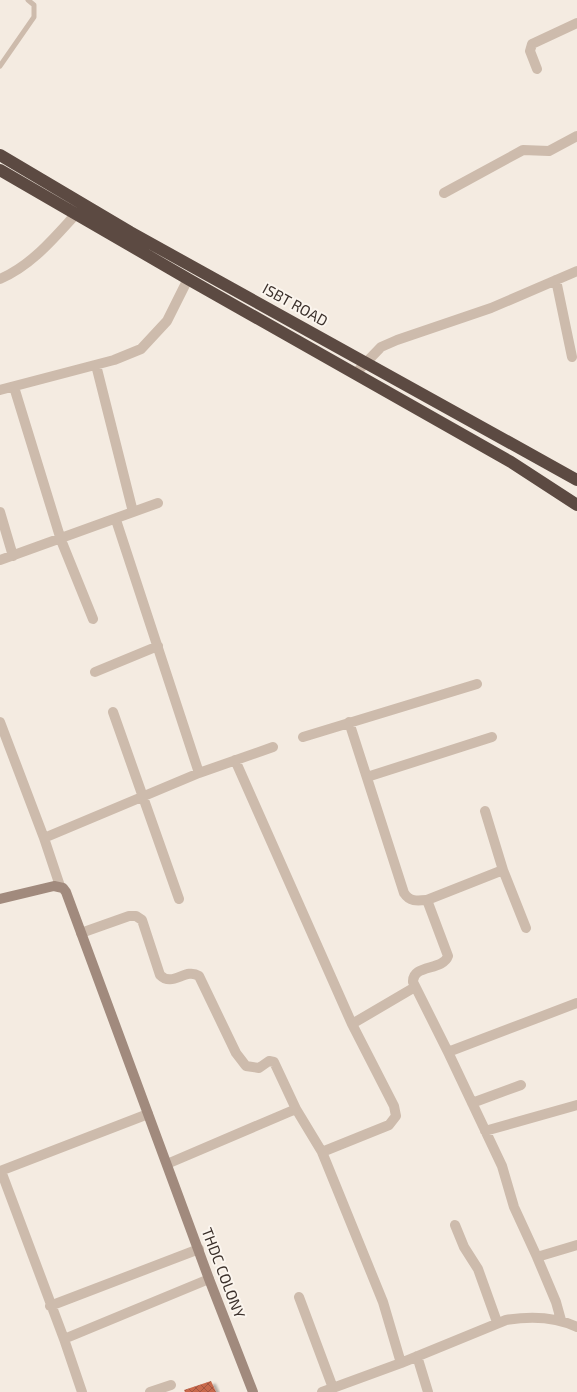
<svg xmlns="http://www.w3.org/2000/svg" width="577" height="1392" font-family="'Exo 2',sans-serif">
<defs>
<pattern id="building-cross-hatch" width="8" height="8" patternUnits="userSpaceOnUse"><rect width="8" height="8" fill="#c8694b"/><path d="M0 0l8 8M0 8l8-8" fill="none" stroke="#a4573f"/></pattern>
<filter id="shadow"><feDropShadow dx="4.5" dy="2.5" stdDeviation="1" flood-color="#0004"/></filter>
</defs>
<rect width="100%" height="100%" fill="#f4ebe1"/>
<path fill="url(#building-cross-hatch)" filter="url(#shadow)" d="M211,1381L216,1392H185L184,1390Z"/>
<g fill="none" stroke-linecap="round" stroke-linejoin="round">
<path stroke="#cdbbac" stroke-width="5" d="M0,66L34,17V5L28,0"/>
<path stroke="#cdbbac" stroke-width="10" d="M537,69L530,51L532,44L577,23
M444,193L523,150L549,151L577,136
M0,279C32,265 53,239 76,214
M556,280L572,357
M356,373L381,347L397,340L491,308L577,271
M14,387L61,540L93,619
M0,390L114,360L141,349L167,321L188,279
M0,512L13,556
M133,512L158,503
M116,520L199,773
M0,560L133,512L96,365
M95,672L158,646
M113,712L179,899
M0,722L44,838L60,886
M349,722L404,893C410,902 417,901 427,900L503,870L485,811
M303,737L477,684
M235,760L352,1024
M367,777L492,737
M44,838L199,773L273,747
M503,870L526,928
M427,900L448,956C443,971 412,964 413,982L448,1052L502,1166L514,1207L537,1257L556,1302L561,1320
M81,933L129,916H136L142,920L160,975C173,988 185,967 199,976L236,1053L246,1066L259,1068L269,1061L274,1062L296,1109L322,1152L383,1302L401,1363
M448,1052L577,1003
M472,1103L521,1085
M485,1131L577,1105
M322,1152L389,1125L396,1116L394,1106L352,1024L415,987
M167,1164L296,1109
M0,1171L148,1114
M1,1171L64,1339L82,1392
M455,1225L464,1247L478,1269L497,1322
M537,1257L577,1245
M299,1297L333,1388
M50,1306L199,1249
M64,1339L209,1279
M417,1356L428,1392
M150,1392L171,1385
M322,1392L401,1363L506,1320C530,1316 554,1316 577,1327"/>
<path stroke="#a18a7d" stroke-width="10" d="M0,899L54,886L63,888L66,892L209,1279L253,1392"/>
<path stroke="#5c4a42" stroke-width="12" d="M0,155L130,232L577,480
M0,170L188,279L511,462L577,505"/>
</g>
<g text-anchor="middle" stroke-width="4" stroke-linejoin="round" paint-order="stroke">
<g font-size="15" fill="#3b302b" stroke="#fbf5ee">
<text transform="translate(295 305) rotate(29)" y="5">ISBT ROAD</text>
<text transform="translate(223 1273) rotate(69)" y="5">THDC COLONY</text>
</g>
</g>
</svg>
